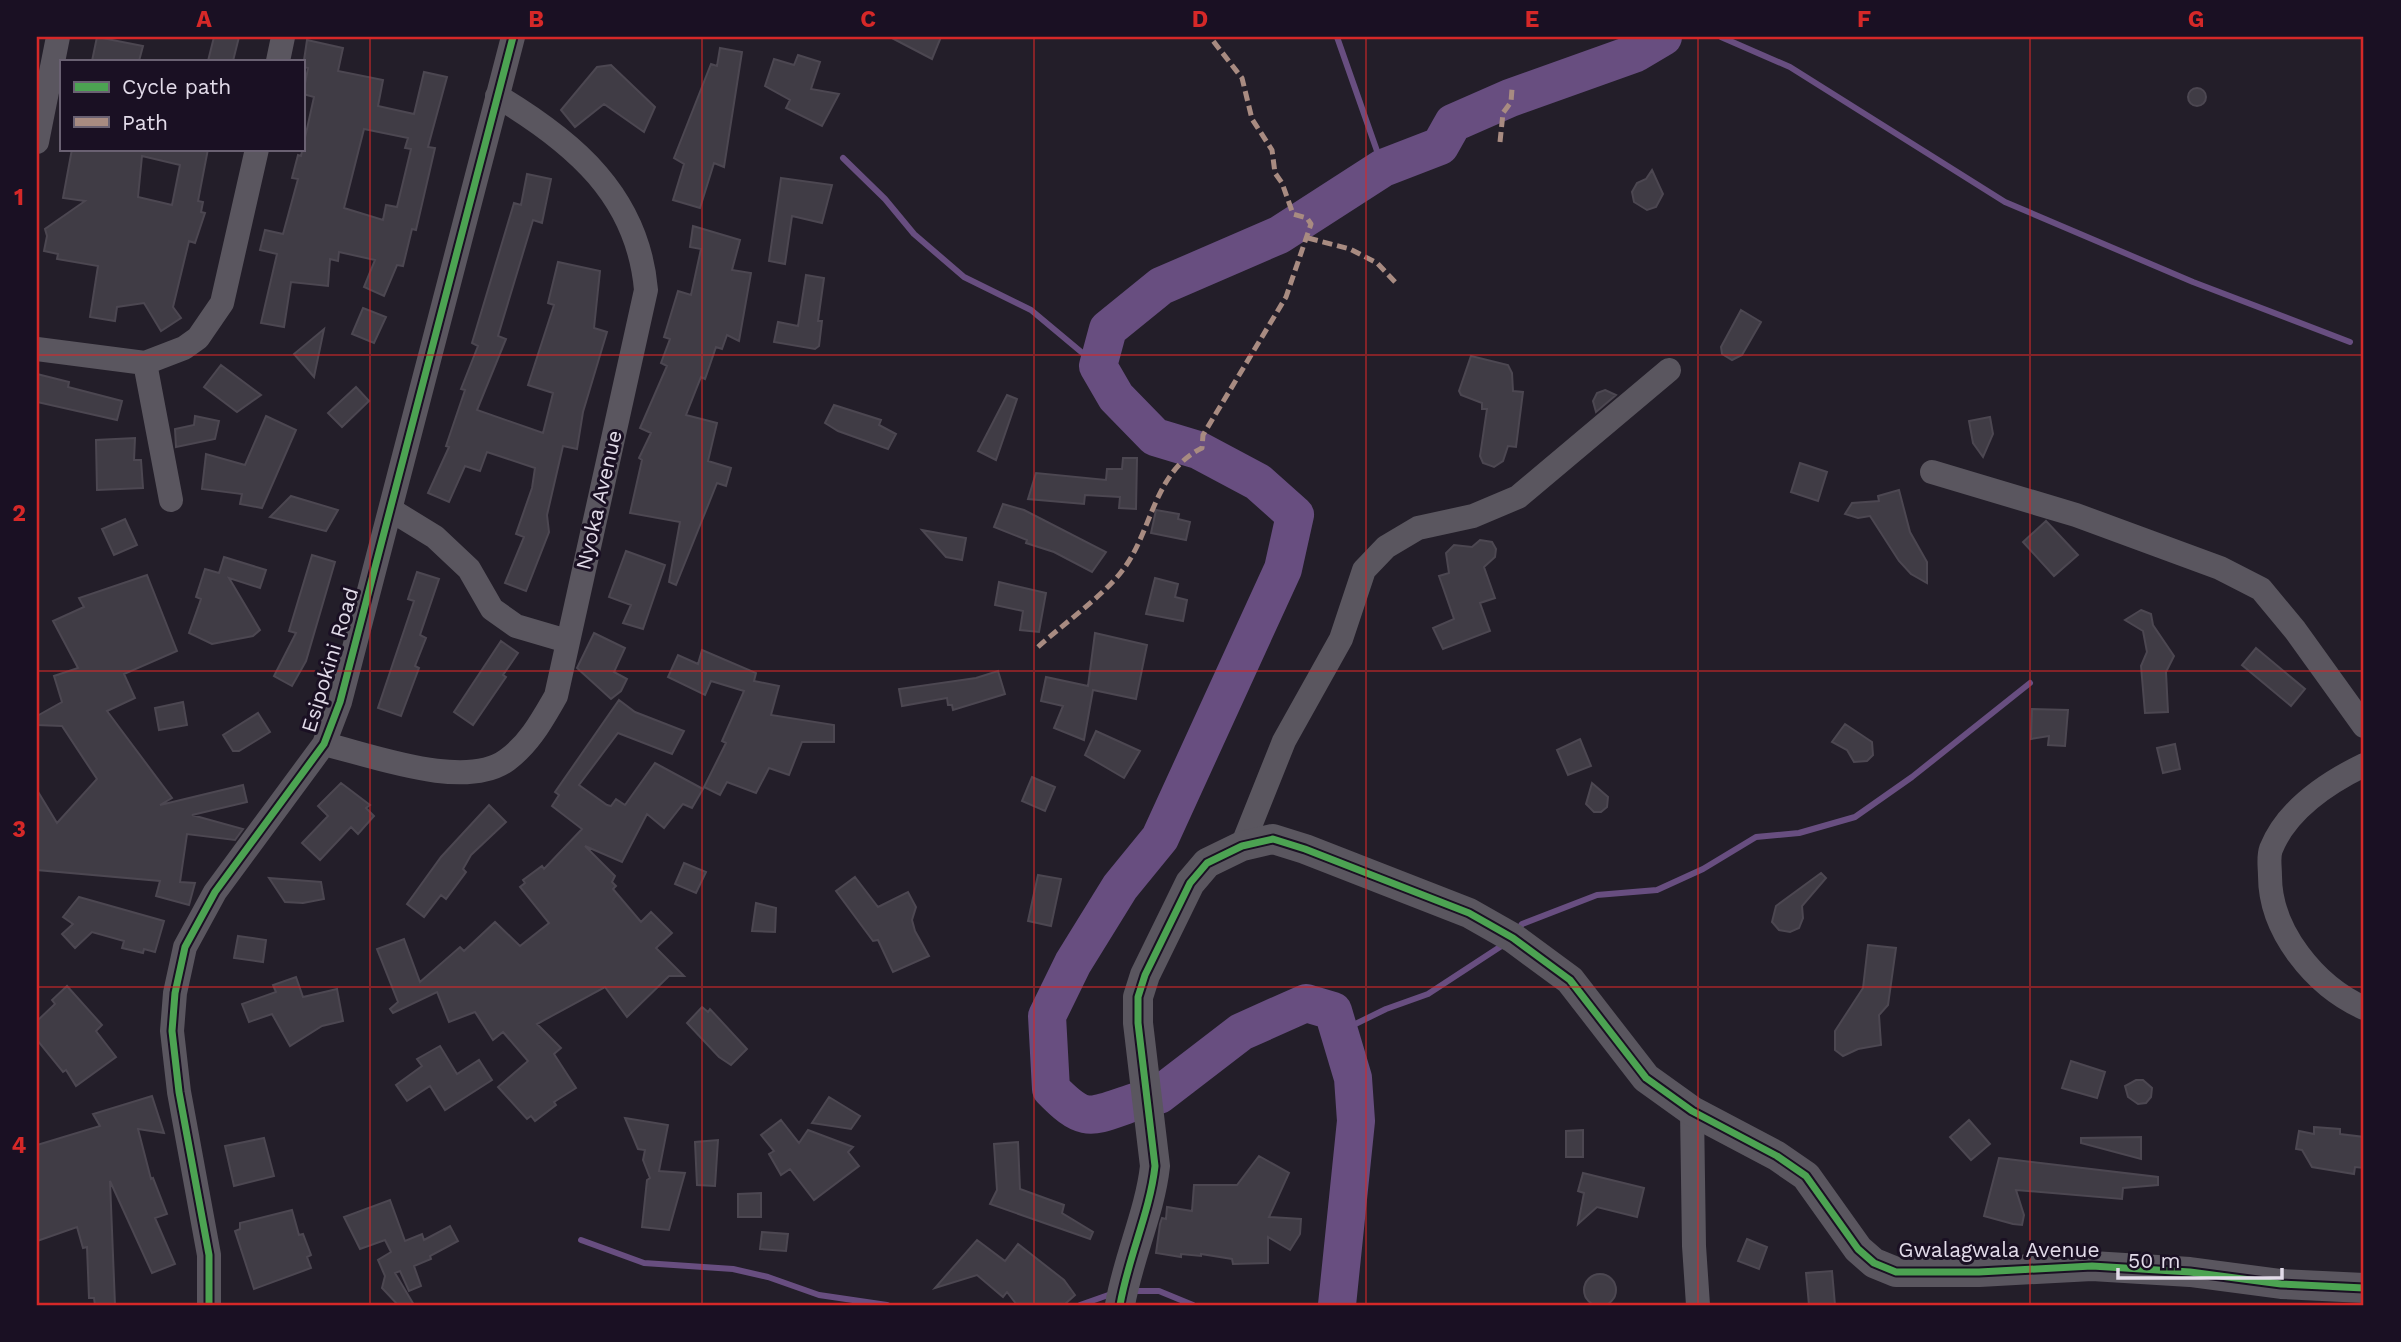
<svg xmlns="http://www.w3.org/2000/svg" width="2401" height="1342" font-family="'Work Sans',sans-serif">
<rect width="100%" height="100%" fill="#231e29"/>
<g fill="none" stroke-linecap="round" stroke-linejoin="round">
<path stroke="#684e80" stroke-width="6" d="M1337,37L1383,168
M1721,37L1790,67L2005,202L2193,282L2350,342
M843,158L885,199L914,234L964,277L1031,310L1098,366
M1518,930L1522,924L1597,895L1657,890L1703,869L1756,837L1799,833L1855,817L1912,777L2030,683
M1337,1033L1386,1009L1428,994L1506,943
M581,1240L644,1263L733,1269L768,1277L819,1295L887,1305
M1132,1291H1159L1193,1305
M1080,1305L1114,1293"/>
<path stroke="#684e80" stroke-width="38" d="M1159,1095L1241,1032L1306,1003L1333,1011L1353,1078L1356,1121L1337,1305
M1135,1102C1090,1117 1086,1125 1051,1089L1047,1016L1073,963L1120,887L1160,838L1283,569L1295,515L1258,482L1198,450L1155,437L1116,397L1098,366L1108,329L1161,286L1279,235L1383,168L1440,146L1453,123L1510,98L1636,53L1663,37"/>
</g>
<path fill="#403c45" stroke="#4c4751" stroke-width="2" fill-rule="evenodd" d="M97,37L143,46L139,61H92Z
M214,37H239L233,61H208Z
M890,37H941L932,59Z
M307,40L343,48L338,71L383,80L378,106L414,114L424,72L447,77L428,147L435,148L416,230L412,229L403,266L397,265L384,296L364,287L375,260L339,252L338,261L330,259L328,286L291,282L284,327L261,323L277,254L260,250L265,230L283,234L298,179L292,178L298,155L301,156L314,97L303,94L308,68L303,67ZM364,129L408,138L405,148L411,149L397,207L386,205L383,220L344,208Z
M720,48L742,52L724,167L714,163L700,208L673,200L684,164L674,158L711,64L717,66Z
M798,55L820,62L811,89L839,94L822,126L786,108L790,100L765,86L774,59L794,65Z
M611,65L655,107L644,132L604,104L575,127L561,110L597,67Z
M2188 97a9 9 0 1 1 18 0a9 9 0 1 1-18 0Z
M72,149H208L198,201L203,202L201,212L205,213L195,243L189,241L173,307L181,318L161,331L144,303L117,307L115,321L90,317L98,266L57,259L58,254L44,251L47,236L45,229L85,201L63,198ZM142,156L180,165L172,205L138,197Z
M1652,170L1663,194L1656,207L1647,210L1634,202L1632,192L1637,183L1646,179Z
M527,174L551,179L542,223L533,220L498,336L506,339L477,410L543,433L553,393L528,385L554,305L548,303L558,262L600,271L594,328L607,332L583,412L577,449L563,446L547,515L549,532L526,591L505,583L524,537L516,534L532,488L535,468L487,452L480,471L465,466L449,502L428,493L449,447L446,446L465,390L461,389L478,346L472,343L514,203L521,205Z
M781,178L832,185L822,223L792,216L785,264L769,261Z
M693,226L740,240L732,270L751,273L739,341L727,335L722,349L716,347L705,379L701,377L686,415L717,423L708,461L731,468L726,486L717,483L676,585L669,582L680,522L630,513L642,460L639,458L651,433L640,428L667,366L661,363L670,339L664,337L678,291L691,295L701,249L690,247Z
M806,275L824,278L818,321H822L819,346L815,349L774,342L778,322L798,326Z
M363,308L386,317L374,343L352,334Z
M1741,310L1761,322L1742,355L1732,360L1722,354L1721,347Z
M324,329L314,377L294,354Z
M1471,356L1508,365L1512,373L1513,391L1523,392L1516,447L1508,446L1503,461L1494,467L1483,463L1480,456L1487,409H1482V403L1461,395L1459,391Z
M221,365L261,395L237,412L204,387Z
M37,374L69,382L68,387L122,401L117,420L37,402Z
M356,387L369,401L342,427L328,413Z
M1605,390L1616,395L1596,412L1593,401L1597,393Z
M1007,395L1017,399L996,460L978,451Z
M834,405L881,420L879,425L896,434L888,449L838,431L825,423Z
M195,416L219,421L215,439L176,447L175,429L194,425Z
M266,416L296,430L262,508L240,504L242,494L202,489L206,454L245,465Z
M1990,417L1993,434L1983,457L1973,443L1969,421Z
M135,438L134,460H141L143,488L97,490L96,440Z
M1123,458H1137L1136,509L1119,508L1120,497L1085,495L1084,504L1028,499L1036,473L1106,480L1107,469H1122Z
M1800,463L1827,472L1818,501L1791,492Z
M1899,490L1910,532L1927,562V583L1911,574L1899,561L1870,516L1858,518L1845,514L1852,503L1879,501L1878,496Z
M291,496L338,510L326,531L270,517Z
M1003,504L1024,510L1106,552L1092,572L1054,552L1026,543L1027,540L994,527Z
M1156,510L1179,514L1178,519L1190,522L1186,540L1151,533Z
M125,519L137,545L114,555L102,529Z
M2046,521L2078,555L2054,576L2023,542Z
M922,530L966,538L962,560L946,557Z
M1480,540L1492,542L1496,549L1495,557L1484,567L1495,598L1480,603L1490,631L1443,649L1433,628L1454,619L1439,576L1449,573L1446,553L1454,545L1472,547Z
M626,551L665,565L643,629L623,623L631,605L609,597Z
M312,555L335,562L306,661L292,686L274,676L296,633L289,631Z
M224,557L266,570L260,588L229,578L260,630L253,636L212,644L189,633L201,599L196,597L205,569L219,573Z
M417,572L439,579L420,635L426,638L415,666L419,668L401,716L378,708L414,601L408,599Z
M147,575L177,651L124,674L135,698L107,711L172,798L160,805L243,785L247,802L192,815L243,829L235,840L187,834L180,882L195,883L189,905L156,896L160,881L37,870V790L57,823L97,779L62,726L37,725V716L62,702L54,676L78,668L53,621L84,607L79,598Z
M1155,578L1178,584L1175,597L1187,600L1183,621L1146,614Z
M999,582L1046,593L1039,632L1020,630L1023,611L995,605Z
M2141,610L2151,614L2153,625L2174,656L2166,672L2168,712L2145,713L2141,666L2147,652L2143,631L2125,620Z
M594,633L625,648L614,672L627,679L621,691L611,699L577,668Z
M1095,633L1147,645L1136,699L1093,690L1084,740L1054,728L1063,706L1041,701L1046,677L1088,686Z
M501,641L518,653L503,675L506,677L473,725L454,712Z
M2256,648L2305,689L2291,706L2242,665Z
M702,650L756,673L754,681L779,686L771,715L834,725V742H802L789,775L769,768L756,793L727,782L720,795L704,787L726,743L722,741L744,691L711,681L705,695L668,677L678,655L698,664Z
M998,671L1005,694L953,710L952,705H948L947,698L902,706L899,689L976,678Z
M619,700L635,712L684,731L672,754L618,733L579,785L607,805L611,806L616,799L625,805L655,763L703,789L692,808L683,804L664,828L647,814L622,862L585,846L615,876L612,882L616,886L613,889L641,922L651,912L672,933L656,948L684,976H669L627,1017L605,987L537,1024L561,1048L554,1054L576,1088L554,1102L556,1105L535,1121L531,1116L527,1119L498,1087L528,1061L503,1032L493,1040L475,1012L449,1022L437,992L393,1013L390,1009L398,1002L377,949L404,939L420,982L460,947L464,951L495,922L520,946L549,923L520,887L525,883L523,880L542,866L544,869L582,829L552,806L559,795L555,792Z
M183,702L187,725L159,730L155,708Z
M2032,709L2068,710L2065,746L2048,745L2049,736L2031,739Z
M258,713L270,732L239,751H233L223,735Z
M1845,724L1872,742L1873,755L1867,761L1854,762L1847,750L1832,742Z
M1096,731L1140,751L1124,778L1085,755Z
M1580,739L1591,766L1568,775L1557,750Z
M2175,744L2180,769L2163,773L2157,748Z
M1032,777L1055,787L1045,811L1022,801Z
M341,783L370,805L366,808L374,816L358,834L351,827L320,860L302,843L328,816L318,806Z
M1592,783L1608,797L1607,807L1601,812H1594L1586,804Z
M489,805L506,822L471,855L463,869L466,872L446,899L441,895L424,917L407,904L441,857Z
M684,863L706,872L696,893L675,884Z
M1821,873L1826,878L1802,906L1803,918L1799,928L1790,932L1779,930L1772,922L1776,906Z
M1038,875L1061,879L1051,926L1028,921Z
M855,877L878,907L908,892L916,907L912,920L915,931L929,956L893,972L878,940L873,941L836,891Z
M269,878L321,882L324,899L303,903L285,902Z
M79,897L164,921L155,952L144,949L143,953L122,948L124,941L92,932L75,948L62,934L73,924L63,917Z
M756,903L776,908L775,932L752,931Z
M238,936L266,940L263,962L234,958Z
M1868,945L1896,948L1888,1005L1879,1015L1881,1045L1858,1049L1843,1056L1835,1050V1031L1863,988Z
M296,977L303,997L337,989L343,1021L322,1026L290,1046L272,1014L249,1022L242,1004L276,992L273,985Z
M67,986L102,1025L96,1031L116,1057L76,1086L66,1070L63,1072L37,1040V1021L55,1004L52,1000Z
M702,1007L708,1012L710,1009L747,1049L731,1065L719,1057L687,1023Z
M440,1046L457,1074L479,1060L492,1080L445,1110L430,1086L407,1101L396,1085L422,1066L417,1059Z
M2071,1061L2105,1072L2097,1098L2062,1088Z
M2136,1080H2143L2152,1088L2151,1097L2146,1103L2138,1104L2128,1097L2125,1086Z
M152,1096L164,1133L138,1129L151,1179L153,1178L167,1214L155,1218L175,1264L152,1273L110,1181L115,1305H95L94,1298H89L87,1247L83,1248L77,1227L37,1241V1145L100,1126L93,1114Z
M829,1097L860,1116L851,1129L812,1123Z
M625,1118L668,1125L659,1171L685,1173L669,1230L642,1227L647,1180L650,1178L643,1160L645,1150L638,1149Z
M781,1120L799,1143L808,1130L853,1147L848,1152L859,1166L814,1200L790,1169L781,1175L769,1154L774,1151L761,1135Z
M1969,1120L1990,1144L1971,1160L1950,1137Z
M2314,1127L2340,1129V1134L2364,1137V1168L2355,1167L2354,1174L2312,1167L2302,1150L2296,1149L2299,1131L2314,1134Z
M1583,1130V1157H1566V1131Z
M2141,1137V1159L2081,1143V1138Z
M264,1138L274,1176L234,1186L225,1146Z
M718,1140L715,1186L697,1185L695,1142Z
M1018,1142L1020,1189L1064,1205L1062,1213L1093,1232L1090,1239L990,1204L997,1190L994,1144Z
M1259,1156L1289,1173L1269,1217L1301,1219L1300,1234L1290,1250L1268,1237V1263L1233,1264L1232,1259L1201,1254V1256L1181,1254V1257L1156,1253L1160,1224L1162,1218L1166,1219L1167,1207L1192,1211L1194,1185H1237Z
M1999,1158L2158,1177V1185L2123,1188L2122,1199L2016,1190L2024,1215L2022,1225L2013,1224L1984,1216Z
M1583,1173L1644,1188L1637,1217L1597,1207L1578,1224L1584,1193L1578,1191Z
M761,1193V1217H738V1194Z
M390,1200L405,1241L422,1234L424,1240L450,1226L458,1241L430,1256L431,1259L414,1266L421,1286L409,1291L400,1271L395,1273L414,1305H398L382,1288L385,1276L378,1260L391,1252L385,1240L360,1249L344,1217Z
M292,1210L299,1235L303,1234L311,1255L307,1257L311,1268L254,1289L235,1231L240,1229V1223Z
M762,1232L788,1234L786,1251L760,1249Z
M1747,1239L1767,1247L1759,1269L1738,1261Z
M977,1240L1005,1261L1018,1244L1064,1280L1075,1295L1064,1305H1017L1007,1292L1003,1297L977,1275L935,1288Z
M1832,1271L1835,1305H1809L1806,1273Z
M1584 1290a16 16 0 1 1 32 0a16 16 0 1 1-32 0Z"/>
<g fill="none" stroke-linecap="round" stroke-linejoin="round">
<path stroke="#5a565f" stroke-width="24" d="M278,61L283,37
M37,142L58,37
M37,349L145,363L184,348L198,338L222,303L257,149
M145,363L171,500
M1932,472L2076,515L2220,568L2261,589L2295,630L2364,726
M391,510L435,537L469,569L492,609L516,626L567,641
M324,744C371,755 465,791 507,760C530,743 542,720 556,696L646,290C638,196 574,142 497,96
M2364,765C2327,783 2287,809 2271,849C2268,857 2270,867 2270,876C2270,931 2315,986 2364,1008
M1242,846L1284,741L1341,639L1364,570L1386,547L1418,528L1473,516L1518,497L1669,370
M1692,1111L1694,1246L1698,1305
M209,1305V1255L179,1092L172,1031L175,993L185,947L215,892L324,744L340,702L513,37"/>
<path stroke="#5a565f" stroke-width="30" d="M1120,1305C1128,1258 1150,1212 1155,1166L1138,1023V997L1145,975L1190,883L1207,863L1242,846L1273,839L1305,849L1469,913L1513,938L1570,980L1646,1078L1692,1111L1777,1156L1806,1176L1858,1249L1874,1263L1896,1272H1979L2092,1266L2190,1272L2281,1284L2364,1288"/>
<path stroke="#a88b81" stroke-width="5" stroke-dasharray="10 5" stroke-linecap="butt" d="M1500,142L1503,113L1511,102L1512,89
M1308,238L1350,249L1377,263L1398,285
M1038,647C1062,625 1103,596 1122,571C1152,533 1153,472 1202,448L1203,435L1286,297L1311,224L1307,218L1293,214L1282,183L1275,173L1272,150L1252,119L1242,78L1210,37"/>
<defs>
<path id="cycleway" d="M209,1305V1255L179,1092L172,1031L175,993L185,947L215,892L324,744L340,702L513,37
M1120,1305C1128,1258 1150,1212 1155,1166L1138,1023V997L1145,975L1190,883L1207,863L1242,846L1273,839L1305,849L1469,913L1513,938L1570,980L1646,1078L1692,1111L1777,1156L1806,1176L1858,1249L1874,1263L1896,1272H1979L2092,1266L2190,1272L2281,1284L2364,1288"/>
</defs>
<use href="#cycleway" stroke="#1a1023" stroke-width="11"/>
<use href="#cycleway" stroke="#4ca352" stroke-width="7"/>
</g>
<path fill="none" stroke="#d62828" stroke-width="2" stroke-opacity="0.55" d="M370,37V1305M702,37V1305M1034,37V1305M1366,37V1305M1698,37V1305M2030,37V1305M37,355H2364M37,671H2364M37,987H2364"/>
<g text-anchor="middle" stroke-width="6" stroke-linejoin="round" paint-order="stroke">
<g font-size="21" fill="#e2dbe9" stroke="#1a1023">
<text transform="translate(599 500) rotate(-77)" y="7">Nyoka Avenue</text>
<text transform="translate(330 660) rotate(-73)" y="7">Esipokini Road</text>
<text x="1999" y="1257">Gwalagwala Avenue</text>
</g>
</g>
<rect width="2401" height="1342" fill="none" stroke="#1a1023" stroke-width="77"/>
<rect x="60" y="60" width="245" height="91" fill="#1a1023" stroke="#6a6172" stroke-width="2"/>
<rect x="74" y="82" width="35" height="10" fill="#4ca352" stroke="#6a6172" stroke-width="2"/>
<text x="122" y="94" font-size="21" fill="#e2dbe9">Cycle path</text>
<rect x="74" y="117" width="35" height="10" fill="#a88b81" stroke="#6a6172" stroke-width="2"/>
<text x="122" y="130" font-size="21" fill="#e2dbe9">Path</text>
<path d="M2118 1268v10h164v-10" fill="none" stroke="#e2dbe9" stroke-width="3.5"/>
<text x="2128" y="1268" font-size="21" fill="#e2dbe9" stroke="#1a1023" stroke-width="5" paint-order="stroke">50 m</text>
<rect x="38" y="38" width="2324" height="1266" fill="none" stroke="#d62828" stroke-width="2.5"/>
<g font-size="23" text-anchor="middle" font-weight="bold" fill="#d62828">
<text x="204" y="27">A</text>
<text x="536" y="27">B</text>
<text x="868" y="27">C</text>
<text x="1200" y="27">D</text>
<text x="1532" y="27">E</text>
<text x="1864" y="27">F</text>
<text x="2196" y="27">G</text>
<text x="19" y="205">1</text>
<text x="19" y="521">2</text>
<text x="19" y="837">3</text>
<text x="19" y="1153">4</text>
</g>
</svg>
